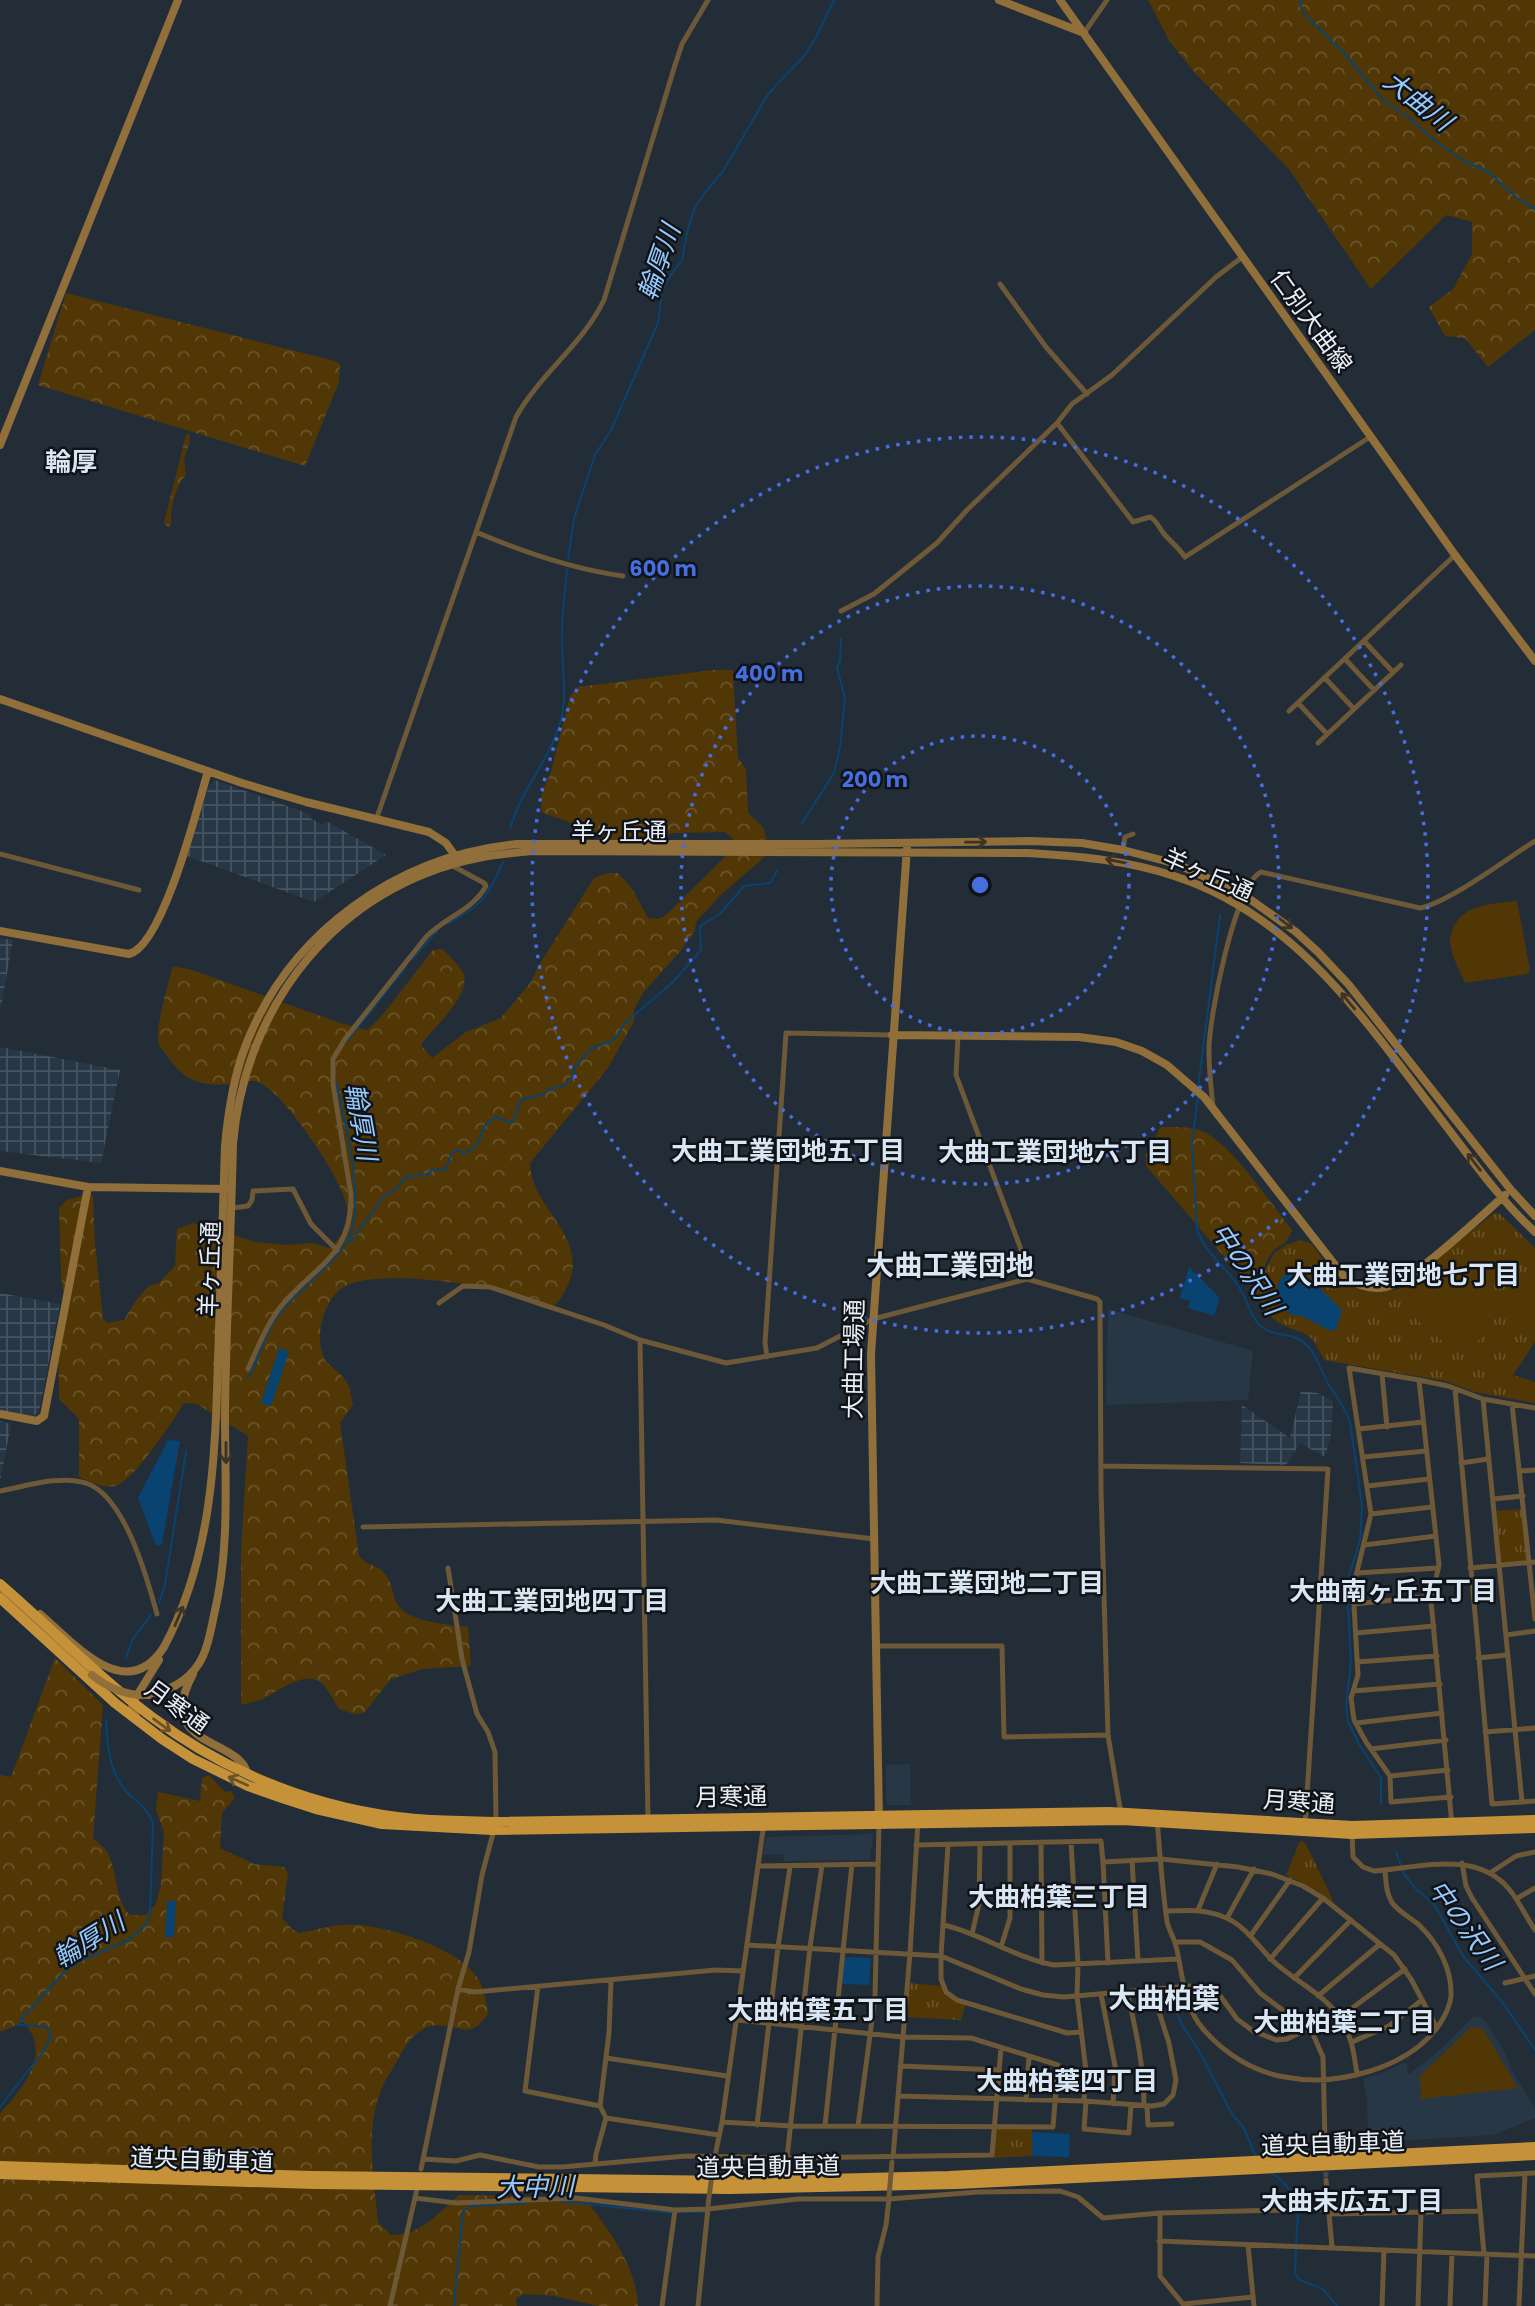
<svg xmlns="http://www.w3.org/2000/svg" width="1535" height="2306" font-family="Poppins,'Noto Sans JP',sans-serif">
<defs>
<pattern id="industrial-grid" width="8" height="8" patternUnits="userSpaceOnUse" patternTransform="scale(1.75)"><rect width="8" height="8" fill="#283746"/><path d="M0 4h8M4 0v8" fill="none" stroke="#475461"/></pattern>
<pattern id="forest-crowns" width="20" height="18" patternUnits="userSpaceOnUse" patternTransform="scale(1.75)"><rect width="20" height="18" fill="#513705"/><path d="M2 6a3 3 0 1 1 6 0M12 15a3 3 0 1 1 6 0" fill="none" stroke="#6a542a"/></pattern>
<pattern id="park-tufts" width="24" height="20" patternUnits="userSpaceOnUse" patternTransform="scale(1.75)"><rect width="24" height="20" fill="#513705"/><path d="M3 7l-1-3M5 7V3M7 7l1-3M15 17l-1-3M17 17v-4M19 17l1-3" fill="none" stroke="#6a542a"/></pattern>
</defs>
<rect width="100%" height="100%" fill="#232d37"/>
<path fill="#283746" d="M1108,1309L1253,1351L1248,1400L1106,1405Z
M910,1764L911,1805H889L886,1800V1765Z
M873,1834L870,1860L784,1861V1854L763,1855L766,1837Z
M1474,2016L1483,2018L1505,2052L1511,2069L1535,2108V2118L1493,2135L1412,2140L1368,2138L1367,2098L1363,2078L1380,2074L1403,2063L1407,2064L1408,2075L1441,2049Z"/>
<path fill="url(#industrial-grid)" d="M215,780L312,815L310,818L323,825L326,821L386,855L314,902L187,856L209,786Z
M0,938L13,940L0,1012Z
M0,1047L120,1070L101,1163L0,1151Z
M0,1293L60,1304L39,1412L32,1417L0,1410Z
M1301,1391L1317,1393L1333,1401L1331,1435L1325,1457L1300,1443L1286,1465L1240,1463L1242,1405L1290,1438Z
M0,1421L11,1424L0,1482Z"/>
<path fill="url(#forest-crowns)" d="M1148,0H1535V330L1488,367L1465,338L1445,336L1429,307L1453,289L1472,254V222L1446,215L1371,289L1288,168L1195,73L1170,42Z
M66,293L335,361L340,364L339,382L305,466L38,385Z
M189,433L190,441L184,459L186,475C175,485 170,511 171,525L168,527L164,523L186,435Z
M713,670H733L738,758L746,769L748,813L763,827L770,852L724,892L697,920L694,932L681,950L643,993L634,1009V1021L608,1068L530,1163C531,1210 591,1236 567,1287C561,1299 557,1306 545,1309C530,1303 515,1296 500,1292C468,1282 370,1269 342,1288C328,1298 320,1320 320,1336C320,1369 334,1362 348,1384C351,1389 351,1398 353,1405L340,1423L359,1556C369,1567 377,1564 385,1574C393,1583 392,1599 400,1608C412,1622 451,1625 468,1627L471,1666L423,1669L391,1679L364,1713L354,1714L339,1709C333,1700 329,1689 320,1682C304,1670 277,1692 263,1699C256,1702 248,1703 241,1705V1552L248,1436L197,1404L184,1403C173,1421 134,1481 115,1486C102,1489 90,1481 79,1477V1419L60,1400L59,1396L58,1337L67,1316L61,1276L59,1208L67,1200L90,1194L93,1196L95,1243L103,1318L107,1323L124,1320L137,1299L149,1286L159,1283L175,1266L177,1229L193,1223L256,1242L286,1245L311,1243L330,1248C344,1234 351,1221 345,1200C339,1175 282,1090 258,1082C251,1079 239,1083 232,1084C202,1086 186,1083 168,1057C165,1053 161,1049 159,1044C154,1030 169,982 173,966L192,970L340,1023L367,1030L380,1018L433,950L443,949C449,956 457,963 462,971C475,992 433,1028 421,1045L432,1058L466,1032L501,1018L531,982L539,965L594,878L607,873H618L631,887L648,918L658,919L665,916L730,852L733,839L725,832L673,833L663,836L609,841L588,829L541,812L542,793L551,772L570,696L578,687Z
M1161,1127C1176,1127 1190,1126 1204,1132C1233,1146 1271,1204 1292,1230C1285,1248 1283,1241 1272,1252C1266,1259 1264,1271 1258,1279L1244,1276L1234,1268L1146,1166V1154Z
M55,1658L103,1705L93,1838C97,1842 103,1846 106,1850C119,1871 113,1898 130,1915H146L156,1904L161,1885L164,1832L156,1810L158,1792L200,1801L202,1778L209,1775L225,1792L231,1791L235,1798L222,1813L220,1848L254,1864L284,1867L288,1873L282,1918L293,1930L300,1933C319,1929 341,1923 360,1925C392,1928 459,1949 477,1977C484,1988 486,2001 488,2014C467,2044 459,2021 431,2026C415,2030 405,2046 398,2059C393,2069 386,2078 382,2088C364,2129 374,2179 378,2222L391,2235C422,2235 437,2214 459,2195L564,2197L587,2201C609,2230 637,2268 638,2306H598L555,2296L523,2294L516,2299L517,2306H0V2113C23,2089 53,2052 23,2022L0,2032V1775L11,1777Z"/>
<path fill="url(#park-tufts)" d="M1494,1213L1500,1214L1535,1248V1342L1513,1375L1535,1382V1403L1475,1392L1445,1381L1324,1360C1309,1326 1305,1337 1278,1322C1265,1314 1259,1299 1253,1285L1262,1276L1274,1253L1286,1245L1300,1240L1312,1244L1329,1268L1350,1286L1364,1291L1380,1292L1400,1289Z
M1524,1509L1529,1563L1499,1565L1494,1511Z
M1300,1841L1304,1842L1309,1850L1333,1900L1332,1902L1318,1891L1286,1875Z
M907,1983L944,1986L946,1992L966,2003L961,2020L904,2017Z
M995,2126L1032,2127V2156L993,2158Z"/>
<path fill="#513705" d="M1517,901L1530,970L1527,974L1465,983C1460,971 1453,959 1451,947C1449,941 1450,937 1452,931C1462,903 1492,904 1517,901Z
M1467,1253C1474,1262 1483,1268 1488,1278C1502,1306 1489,1346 1456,1353L1409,1313L1410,1290Z
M1521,1287L1535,1294V1321L1532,1326L1508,1313Z
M1471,2027L1483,2029L1518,2088L1421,2099L1420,2076Z"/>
<path fill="#084371" d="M1189,1267L1220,1298L1214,1316L1188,1308L1190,1301L1180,1298Z
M1299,1271L1305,1274L1342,1310L1336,1330C1320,1331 1309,1314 1292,1315C1276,1304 1271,1286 1287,1272Z
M279,1348L289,1352L271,1406L261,1403Z
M168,1440L180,1441L162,1544L156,1546L138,1498Z
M167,1901H176L174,1937H165Z
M844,1957L871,1958L869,1985L842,1984Z
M1032,2132L1070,2134L1069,2157L1032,2156Z"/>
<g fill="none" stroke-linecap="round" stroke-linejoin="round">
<path stroke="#084371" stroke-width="2" d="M1300,0L1301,8L1307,17L1344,53L1383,100L1409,118L1439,144L1464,161L1490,173L1516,197L1535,209
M568,559L574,519L595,455L611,430L658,323L662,291L670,276L682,260L688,228L694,210L703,195L723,171L768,94L803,57L815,39L834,0
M802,823L834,773L840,747L845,698L837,668L840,661L841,639
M510,829C520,791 549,761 560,723C568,698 562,670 562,643C561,619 565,593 567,569
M448,923C483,905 487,897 503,862
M411,960L438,930
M346,1042L406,967
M1198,1088L1220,915
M1198,1097L1192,1143L1197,1229C1205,1254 1227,1267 1240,1289C1249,1302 1250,1320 1265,1329C1274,1335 1286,1334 1296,1338C1316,1346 1319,1369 1329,1385C1337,1398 1345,1407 1350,1422L1362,1505L1361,1524L1360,1540L1347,1583L1351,1662L1346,1707L1348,1721L1360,1746L1381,1778V1804
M347,1242L353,1239L383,1197L398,1187L405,1177L429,1174L431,1170L446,1169L452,1153L456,1150L463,1153C483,1147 478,1135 487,1123C490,1120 494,1119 497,1117L508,1122L513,1121L521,1100L541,1095L550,1089L564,1086L575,1074L574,1068L591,1049L615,1039L624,1024L672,983L701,950L700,926L720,914L744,886L770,883L777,871
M249,1377C258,1360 263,1340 273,1323C292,1293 325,1274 345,1245C369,1210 345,1122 336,1083
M159,1603L165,1584L186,1452
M126,1657L133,1639L151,1615
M1396,1852L1404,1874L1417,1890L1434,1904L1463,1956L1503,2003L1535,2050
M1174,2007L1182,2025L1198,2049L1232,2114L1244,2128L1255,2155
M0,2107L43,2052L50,2038L48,2028L42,2026L18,2025L21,2020L64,1972L82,1960L128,1940L146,1925L150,1915L153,1824C149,1809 135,1801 125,1790C109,1771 107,1743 106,1720
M1269,2172C1280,2177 1295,2193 1296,2205
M559,2201L672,2213
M677,2212H704
M1296,2243L1298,2214
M1296,2250L1295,2274L1300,2280L1323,2289L1337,2306
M454,2306L463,2211L471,2206L526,2203"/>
<path stroke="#414a54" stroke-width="5" stroke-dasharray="5 2.5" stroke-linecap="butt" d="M1325,2142L1326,2180"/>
<path stroke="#6d5838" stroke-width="5" d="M1084,33L1107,0
M1000,284L1046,347L1087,394
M1057,423L1133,522L1150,517C1158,521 1159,529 1165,535C1172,543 1179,548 1185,557L1370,437
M476,532C523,552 571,569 623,576
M841,611L874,594L937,543L967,510L1057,423L1072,404L1112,375L1216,277L1241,258
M1364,641L1393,672
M1345,659L1374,690
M1325,678L1354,709
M1298,703L1327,734
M1289,711L1455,555
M1318,743L1401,665
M376,820L516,417C540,374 583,344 604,300L675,65L682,44L708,0
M1123,850L1125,837L1133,834
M0,854L139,890
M958,1035L956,1075L1032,1279
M1213,1106C1211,1088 1209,1070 1209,1052C1208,1021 1235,884 1261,872L1420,908C1450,902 1506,859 1535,841
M232,1208L248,1206L252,1200L253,1191L293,1189L311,1224L337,1250
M439,1303L463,1286L490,1287L604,1325L640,1340L726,1363L817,1348L873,1319L1027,1279L1097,1299L1100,1302L1101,1490L1108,1735L1121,1814
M640,1340L648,1821
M767,1357L765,1343L786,1033L892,1035
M248,1369C257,1349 265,1328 278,1310C312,1266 352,1259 351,1195L333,1084V1059L345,1039L426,937C444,918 473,910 486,886L484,883L451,865
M1382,1374L1387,1427
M1419,1380L1439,1565L1431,1601L1452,1825
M1455,1389L1492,1804L1535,1801
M1483,1399L1522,1802
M1512,1404L1535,1619
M1359,1429L1423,1422
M1363,1457L1426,1451
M1461,1463L1488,1459
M1101,1466L1328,1469L1305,1826
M1520,1471L1535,1470
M1367,1486L1429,1479
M0,1491C27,1486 59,1475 86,1483C125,1496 147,1578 157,1614
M1493,1499L1523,1496
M1371,1514L1432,1507
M363,1527L716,1520L874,1539
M1364,1545L1436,1536
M1470,1568L1535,1562
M1357,1573L1438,1568
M1354,1604L1432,1596
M1356,1633L1434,1626
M1506,1635L1535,1631
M876,1646H1002L1004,1737L1108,1735
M1478,1658L1507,1655
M1357,1662L1437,1656
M1353,1691L1440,1684
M1356,1723L1442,1713
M1485,1732L1535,1728
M1371,1749L1446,1740
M1390,1776L1448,1770
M1451,1797L1391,1802L1390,1776L1366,1742L1354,1720L1351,1698L1358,1675L1353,1588L1371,1514L1349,1368L1419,1380L1448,1386L1483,1399L1535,1408
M1157,1820C1160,1853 1162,1888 1167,1921C1168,1929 1174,1937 1176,1946C1183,1974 1183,2007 1204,2030C1225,2054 1254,2072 1285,2077C1336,2087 1408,2069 1439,2025C1445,2016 1450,2007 1451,1996C1452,1969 1438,1943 1419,1925C1411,1918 1401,1913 1394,1905C1386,1896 1386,1881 1385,1870
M1352,1833L1353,1857L1363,1867L1374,1871C1419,1868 1475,1849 1509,1889C1519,1901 1526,1917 1535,1930
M1071,1842L1078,1964L1077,1996L1086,2071L1084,2101
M1041,1843L1042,1963
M916,1845L1101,1841L1103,1862L1161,1859L1238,1867L1272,1874L1303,1886L1323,1898L1394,1955L1411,1979L1437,2028
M948,1845L941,1956V1979L946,1992L957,2000L1067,2033L1081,2032
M1132,1860L1138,1961
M1103,1862L1108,1963
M1462,1863L1466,1886L1472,1898L1535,1994
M759,1866L878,1864
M1490,1873L1516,1856L1535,1852
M1516,1899L1535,1888
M1198,1910L1217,1864
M1166,1911C1187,1910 1205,1909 1224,1917C1245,1925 1256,1944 1271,1959C1292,1980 1324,1993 1340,2018C1352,2036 1354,2054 1357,2074
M1227,1918L1254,1869
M944,1925C982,1934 1015,1958 1054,1965L1178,1959
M972,1934L979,1904L980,1845
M1251,1935L1290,1880
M1175,1942H1200L1232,1960L1260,1993L1312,2032L1323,2057L1325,2142
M747,1945L941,1956L1021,1989L1043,1995L1064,1997L1189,1986L1206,1988L1221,1997L1237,2019L1253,2031L1276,2040L1287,2039L1308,2029
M1001,1947L1010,1918V1844
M1270,1959L1323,1898
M1294,1978L1351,1920
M1505,1983L1535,1976
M538,1986L525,2091L600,2106
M458,1989L474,1992L716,1970L743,1971
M1127,1992C1136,2030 1144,2066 1144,2106
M1101,1994L1115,2066L1113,2104
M1318,1996L1380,1944
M1340,2017L1405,1969
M1352,2042L1389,2026L1422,2000
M606,2058L727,2076
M900,2066L999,2070
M898,2096L1084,2101L1152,2106L1164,2104L1173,2095L1176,2080L1169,2043L1152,1990
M1026,2100L1029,2056
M1086,2102L1084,2129L1129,2133L1131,2105
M1147,2106L1148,2125L1172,2124
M606,2118L719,2135
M722,2122L791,2126L1053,2127L1058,2065L971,2038L902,2037L737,2020
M757,2125L778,1947L790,1867
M825,2126L852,1864
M858,2126L875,1997L879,1824
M715,2156L722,2122L764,1823
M893,2157L910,1953L918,1821
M787,2158L810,1947L822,1865
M423,2159L456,2161L480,2155L539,2167H562L686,2156L787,2158L992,2155L1001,2048
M595,2164L596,2154L606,2118L600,2106L609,2033L611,1981
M421,2169L458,1989L469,1952L482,1875L496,1822L495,1752L488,1732L477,1714L462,1659L448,1568
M1326,2180L1332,2247
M415,2198L456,2203L576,2198L675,2210L708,2209L798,2199H889L978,2192L1060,2191L1078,2197L1103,2218L1160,2213L1329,2209
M1160,2213V2276L1183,2304L1253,2297
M1329,2214L1480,2211
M1159,2241L1535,2256
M1248,2245L1254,2306
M1484,2254L1477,2176L1535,2173
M390,2306L417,2189
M662,2306L675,2210
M698,2306L708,2208
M877,2306L878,2257L886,2225L889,2199
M1382,2306L1384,2250
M1418,2306L1421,2212
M1450,2306L1452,2253
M1485,2306L1487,2254
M1519,2306L1525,2174"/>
<path stroke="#916f3a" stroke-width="8" d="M999,0L1084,33
M1060,0L1455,555L1535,661
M0,445L178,0
M0,699L242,783L306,802L429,832L446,843L456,857
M0,931L129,954C163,946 198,805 208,771
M892,1035L1079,1037L1116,1042L1142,1051L1167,1065L1204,1097L1342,1274C1353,1285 1370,1290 1386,1287C1412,1282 1482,1215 1505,1195
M0,1171L88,1187L227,1189
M0,1414L37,1421L44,1416L88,1187
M0,1591L92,1675
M40,1614C75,1644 126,1706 164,1647C212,1557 215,1460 218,1361C221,1289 222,1218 225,1146C228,1113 233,1079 245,1047C289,932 397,856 517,844H816L1030,841L1082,843L1123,850L1177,864L1244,895L1296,932L1318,952L1349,985L1511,1190L1535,1216
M193,1674C153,1747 239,1738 247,1773
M149,1695C172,1690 193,1678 203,1656C209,1643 211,1629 214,1615C230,1549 225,1482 225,1414C226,1324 231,1234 233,1144C245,1004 338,886 478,858C496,854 514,853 531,851L1028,853C1078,856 1126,860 1174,876C1297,915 1369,1026 1443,1122C1472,1160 1500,1200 1535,1232
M137,1719L132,1708L133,1702L159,1660
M879,1821L871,1354L907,848"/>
<path stroke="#c69239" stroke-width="10" d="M0,1584C51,1628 98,1677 152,1717C229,1775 320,1810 416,1819C443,1821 469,1821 496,1822L1109,1812L1353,1826L1535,1820
M0,1598L115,1703L162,1739L193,1759L248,1786L282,1798L316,1809L382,1824L492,1830L1122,1820L1352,1834L1535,1828
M0,2166L312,2176L737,2181L949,2176L1535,2147
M0,2174L315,2184L730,2189L957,2184L1535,2155"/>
<path stroke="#6d5838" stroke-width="5" d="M889,2196L892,2162
M708,2205L714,2159"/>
<path stroke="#916f3a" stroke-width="8" d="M92,1675C109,1689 127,1696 149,1695"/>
</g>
<defs><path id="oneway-shaft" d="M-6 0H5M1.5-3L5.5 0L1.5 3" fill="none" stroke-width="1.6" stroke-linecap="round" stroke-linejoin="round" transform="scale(1.75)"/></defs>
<g stroke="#3d3425">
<use href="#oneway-shaft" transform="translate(976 842) rotate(-1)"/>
<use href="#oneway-shaft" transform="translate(1116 861) rotate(-169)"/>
<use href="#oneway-shaft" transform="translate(1284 922) rotate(37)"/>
<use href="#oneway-shaft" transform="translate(1348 1001) rotate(-130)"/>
<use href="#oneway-shaft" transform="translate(1474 1162) rotate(-128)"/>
<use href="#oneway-shaft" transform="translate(226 1453) rotate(90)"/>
<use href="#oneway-shaft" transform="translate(179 1616) rotate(-67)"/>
</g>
<g stroke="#6b5329">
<use href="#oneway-shaft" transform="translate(162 1725) rotate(36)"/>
<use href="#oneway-shaft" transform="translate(238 1781) rotate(-156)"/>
</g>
<g fill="none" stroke="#466ede" stroke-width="3.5" stroke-dasharray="3.5 7">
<circle cx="980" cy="885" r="149"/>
<circle cx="980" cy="885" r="299"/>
<circle cx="980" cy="885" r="448"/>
</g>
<g text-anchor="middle" stroke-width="5" stroke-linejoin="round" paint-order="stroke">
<g font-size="24" fill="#e8eff6" stroke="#101419">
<text transform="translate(1311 321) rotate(54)" y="8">仁別大曲線</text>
<text x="619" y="840">羊ヶ丘通</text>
<text transform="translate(1208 875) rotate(24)" y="8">羊ヶ丘通</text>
<text transform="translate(210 1269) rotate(-88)" y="8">羊ヶ丘通</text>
<text transform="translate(854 1359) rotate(-89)" y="8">大曲工場通</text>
<text transform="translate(177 1707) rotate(36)" y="8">月寒通</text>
<text transform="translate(731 1797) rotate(-1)" y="8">月寒通</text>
<text transform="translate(1299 1802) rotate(4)" y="8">月寒通</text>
<text transform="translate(1333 2144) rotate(-2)" y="8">道央自動車道</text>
<text transform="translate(202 2160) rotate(2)" y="8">道央自動車道</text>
<text transform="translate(768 2167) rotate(-1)" y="8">道央自動車道</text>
</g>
<g font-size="26" font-style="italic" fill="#96c9fd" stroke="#101419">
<text transform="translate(1418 101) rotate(38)" y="9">大曲川</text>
<text transform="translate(659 262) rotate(-71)" y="9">輪厚川</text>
<text transform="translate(361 1122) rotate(80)" y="9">輪厚川</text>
<text transform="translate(1247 1269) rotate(56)" y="9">中の沢川</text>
<text transform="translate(1465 1925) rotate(54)" y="9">中の沢川</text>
<text transform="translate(89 1940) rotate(-32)" y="9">輪厚川</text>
<text transform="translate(535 2187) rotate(-1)" y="9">大中川</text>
</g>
<g font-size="26" font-weight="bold" fill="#d9e6f3" stroke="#101419">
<text x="71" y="471">輪厚</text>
<text x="788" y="1160">大曲工業団地五丁目</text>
<text x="1055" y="1161">大曲工業団地六丁目</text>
<text x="1403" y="1284">大曲工業団地七丁目</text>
<text x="987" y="1592">大曲工業団地二丁目</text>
<text x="1393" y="1600">大曲南ヶ丘五丁目</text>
<text x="552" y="1610">大曲工業団地四丁目</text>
<text x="1059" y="1906">大曲柏葉三丁目</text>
<text x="818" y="2019">大曲柏葉五丁目</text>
<text x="1344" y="2031">大曲柏葉二丁目</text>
<text x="1067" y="2090">大曲柏葉四丁目</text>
<text x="1352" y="2210">大曲末広五丁目</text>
</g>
<g font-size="28" font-weight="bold" fill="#d9e6f3" stroke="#101419">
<text x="950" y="1275">大曲工業団地</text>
<text x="1164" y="2008">大曲柏葉</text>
</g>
</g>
<circle cx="980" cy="885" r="10" fill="#466ede" stroke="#101419" stroke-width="3.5"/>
<g font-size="21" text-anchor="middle" font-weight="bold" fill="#466ede" stroke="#101419" stroke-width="5" stroke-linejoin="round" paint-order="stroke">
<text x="663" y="576">600 m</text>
<text x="769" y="681">400 m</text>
<text x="875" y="787">200 m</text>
</g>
</svg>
